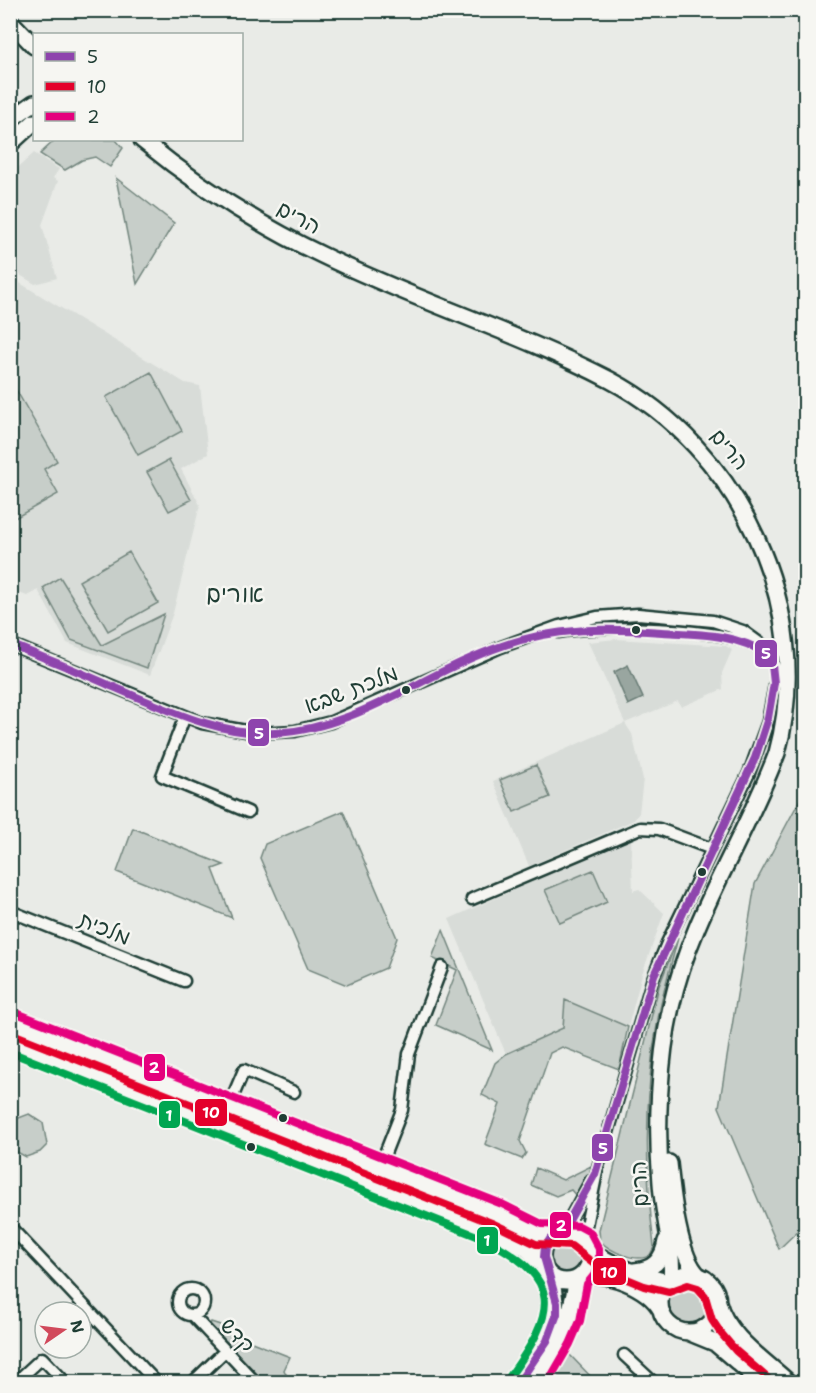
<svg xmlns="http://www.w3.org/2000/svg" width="816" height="1393" font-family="'Shantell Sans','Playpen Sans Hebrew',sans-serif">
<rect width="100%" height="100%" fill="#e9ebe7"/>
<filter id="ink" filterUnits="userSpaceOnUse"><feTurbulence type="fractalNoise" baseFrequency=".0167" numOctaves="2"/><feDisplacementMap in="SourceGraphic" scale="12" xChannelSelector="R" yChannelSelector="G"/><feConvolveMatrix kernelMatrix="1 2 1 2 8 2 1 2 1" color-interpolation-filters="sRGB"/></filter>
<g filter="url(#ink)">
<path fill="#d8dcd8" d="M34,153L59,169L53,178L58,181L42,225L57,278L35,284L10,269L11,174Z
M10,277L185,383L200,386L208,454L181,469L200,505L173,613L150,675L67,643L38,590L27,596L11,590Z
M616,639L726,646L732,650L722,673L723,689L681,707L678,701L625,723L632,734L643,779L639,813L634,820L529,866L493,781L625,723L588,642Z
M631,838L633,891L639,889L664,913L642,974L628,1027L566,1000L563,1028L506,1054L449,919Z"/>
<path fill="#c7cec9" stroke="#73867e" stroke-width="1.5" d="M55,140H116L123,148L110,167L95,157L82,160L65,170L40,154Z
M116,178L174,223L137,284Z
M151,372L182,431L138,455L106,397Z
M11,381L57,461L44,469L58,494L13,519L10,514Z
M169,460L191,500L169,511L147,472Z
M129,552L158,603L108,631L79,581Z
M60,577L102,645L164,614L147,668L71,640L43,588Z
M536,765L550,797L514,812L500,780Z
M805,790V1224L779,1249L719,1107L755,884Z
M343,811L397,938L386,968L347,985L308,969L260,858L265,844Z
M133,828L224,865L213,869L232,918L117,872Z
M593,870L607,902L560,923L545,890Z
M443,930L492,1050L436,1025L457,970L432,958Z
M678,938C671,965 663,991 658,1019C644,1094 645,1171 654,1247L650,1255C637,1264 610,1251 600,1241L599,1230L659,986Z
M565,1000L628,1027L619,1069L562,1047L550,1053L520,1141L526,1153L522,1159L485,1144L500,1104L482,1095L495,1063L506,1054L563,1028Z
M29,1114L43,1123L47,1145L40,1152L26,1157L12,1149L11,1121Z
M591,1166L589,1179L577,1197L571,1190L556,1196L531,1185L536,1168L563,1180Z
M546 1257a20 20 0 1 1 40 0a20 20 0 1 1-40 0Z
M663 1303a26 26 0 1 1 52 0a26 26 0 1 1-52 0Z
M211,1322L230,1328L229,1333L290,1357L284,1370L290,1382H265L210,1325Z
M569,1354L596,1382H554V1376Z"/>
<path fill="#99a6a0" stroke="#687c75" stroke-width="1.5" d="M628,665L643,698L628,705L614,672Z"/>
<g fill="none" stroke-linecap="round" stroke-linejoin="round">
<defs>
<path id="street" d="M558,632C600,625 720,627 756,646
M10,644L202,723L257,733L295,731L331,722L501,647L559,626L597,617L638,614L713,621L743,631L765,647L775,666L776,679L768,721L749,773L667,943L652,981L598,1167L583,1240
M185,716L162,776L248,812
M472,899L640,828L659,829L712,849
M10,911L184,981
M221,1124L244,1070L294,1092
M373,1184L402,1110L409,1054L442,967
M10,1231L12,1229L156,1382
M562,1233L591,1180
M178 1302a13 13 0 1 1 26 0a13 13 0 1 1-26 0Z
M192,1315L255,1382
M624,1355L653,1382
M16,1382L42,1358L65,1382
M193,1382L225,1351"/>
<path id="secondary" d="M10,21L34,46
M10,120L34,103
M142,140C197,185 257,224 322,255C416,301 517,332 610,380C739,448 816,609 777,753C745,839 691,916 671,1007C659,1061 656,1127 661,1183C663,1215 674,1249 671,1281
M10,144L34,122
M10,1022L498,1214L538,1234L556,1236
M10,1041L491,1230L526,1248L544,1265
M669,1163C672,1191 678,1257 699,1276
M542 1257a24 24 0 1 1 48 0a24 24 0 1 1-48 0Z
M588,1249C612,1265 641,1277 670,1282
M634,1271C653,1270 663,1260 666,1241
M660 1303a29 29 0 1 1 58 0a29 29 0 1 1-58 0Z
M581,1276C606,1270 648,1287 661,1310
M718,1302C726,1335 764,1360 788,1382
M688,1332L715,1343L761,1382
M519,1382C548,1345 564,1323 550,1275
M536,1382C559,1350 570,1318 577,1279"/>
</defs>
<use href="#street" stroke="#1f3d34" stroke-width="15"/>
<use href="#secondary" stroke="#1f3d34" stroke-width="20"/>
<use href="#street" stroke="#f6f6f2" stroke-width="10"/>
<use href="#secondary" stroke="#f6f6f2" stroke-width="15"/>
<defs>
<path id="bus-1" d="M10,644C44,658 78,671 111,686C162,707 218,736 275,733C358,729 425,672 502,646C555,627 607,628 662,632C701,634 737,634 771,656L774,683L768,718L755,758L654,975L595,1174L562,1233L550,1239L545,1247L544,1257L557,1303V1314L547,1341L519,1382"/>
<path id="bus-2" d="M10,1033L494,1224L536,1244L571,1246L598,1267L644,1286L669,1292L688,1285L698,1288L705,1296L712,1320L720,1332L736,1351L772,1382"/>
<path id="bus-3" d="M14,1012L502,1204L542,1224L579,1226L590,1232L599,1249V1269L587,1284L580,1321L570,1344L548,1382"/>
<path id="bus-4" d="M10,1052L487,1240C563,1280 557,1311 510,1376"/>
</defs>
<use href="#bus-1" stroke="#f6f6f2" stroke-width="12"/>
<use href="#bus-2" stroke="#f6f6f2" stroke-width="12"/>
<use href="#bus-3" stroke="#f6f6f2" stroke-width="12"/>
<use href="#bus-4" stroke="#f6f6f2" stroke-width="12"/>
<use href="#bus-1" stroke="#8e44ad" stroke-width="8"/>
<use href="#bus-2" stroke="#e4002b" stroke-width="8"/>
<use href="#bus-3" stroke="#e5007d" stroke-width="8"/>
<use href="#bus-4" stroke="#00a651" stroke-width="8"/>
</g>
</g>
<g fill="#1f3d34" stroke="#f6f6f2" stroke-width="2">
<circle cx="636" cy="630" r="5"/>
<circle cx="406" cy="690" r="5"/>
<circle cx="702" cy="872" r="5"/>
<circle cx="283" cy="1118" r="5"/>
<circle cx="251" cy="1147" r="5"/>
</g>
<g text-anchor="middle" stroke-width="5" stroke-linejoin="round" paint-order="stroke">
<g font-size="22" fill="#1f3d34" stroke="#f6f6f2">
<text transform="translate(299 217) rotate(28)" y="8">הרים</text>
<text transform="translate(730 449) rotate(50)" y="8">הרים</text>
<text transform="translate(351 689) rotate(-21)" y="8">מלכת שבא</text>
<text transform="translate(105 928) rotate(22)" y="8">מלכית</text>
<text transform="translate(639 1184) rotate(-94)" y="8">הרים</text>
<text transform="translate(238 1335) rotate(47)" y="8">קדש</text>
</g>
<g font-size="24" fill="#1f3d34" stroke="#f6f6f2">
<text x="235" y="602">אורים</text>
</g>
</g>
<g stroke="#f6f6f2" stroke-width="2">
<rect x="754" y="639" width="24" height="29" rx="6" fill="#8e44ad"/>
<rect x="247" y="718" width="23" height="29" rx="6" fill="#8e44ad"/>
<rect x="143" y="1053" width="23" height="29" rx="6" fill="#e5007d"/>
<rect x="194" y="1098" width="34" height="29" rx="6" fill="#e4002b"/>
<rect x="158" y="1100" width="23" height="29" rx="6" fill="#00a651"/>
<rect x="591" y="1133" width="23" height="29" rx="6" fill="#8e44ad"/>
<rect x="549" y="1211" width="23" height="28" rx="6" fill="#e5007d"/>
<rect x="476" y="1226" width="23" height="29" rx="6" fill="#00a651"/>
<rect x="592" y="1257" width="35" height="29" rx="6" fill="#e4002b"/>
</g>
<g font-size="16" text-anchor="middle" font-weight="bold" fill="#fff">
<text x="766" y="659">5</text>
<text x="259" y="739">5</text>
<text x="154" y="1073">2</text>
<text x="211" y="1118">10</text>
<text x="169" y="1121">1</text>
<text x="603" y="1154">5</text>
<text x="561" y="1231">2</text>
<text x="487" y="1246">1</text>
<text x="609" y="1278">10</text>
</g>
<rect width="816" height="1393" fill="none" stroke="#f6f6f2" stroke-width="36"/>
<rect x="18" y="18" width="780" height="1357" fill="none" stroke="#1f3d34" stroke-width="2" filter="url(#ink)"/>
<rect x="33" y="33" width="210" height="108" fill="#f6f6f2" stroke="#a0aca6" stroke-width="1.5"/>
<rect x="45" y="52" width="30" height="9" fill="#8e44ad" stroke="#a0aca6" stroke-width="1.5"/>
<text x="87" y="63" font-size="18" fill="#1f3d34">5</text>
<rect x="45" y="82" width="30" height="9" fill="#e4002b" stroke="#a0aca6" stroke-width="1.5"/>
<text x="87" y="93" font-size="18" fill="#1f3d34">10</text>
<rect x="45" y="112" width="30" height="9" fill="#e5007d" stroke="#a0aca6" stroke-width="1.5"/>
<text x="87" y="123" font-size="18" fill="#1f3d34">2</text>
<g transform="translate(63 1330) rotate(76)"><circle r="28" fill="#f6f6f2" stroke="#a0aca6" stroke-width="1.5"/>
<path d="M0-4.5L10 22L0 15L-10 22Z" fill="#d1495b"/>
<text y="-9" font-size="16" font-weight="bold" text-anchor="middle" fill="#1f3d34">N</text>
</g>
</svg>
